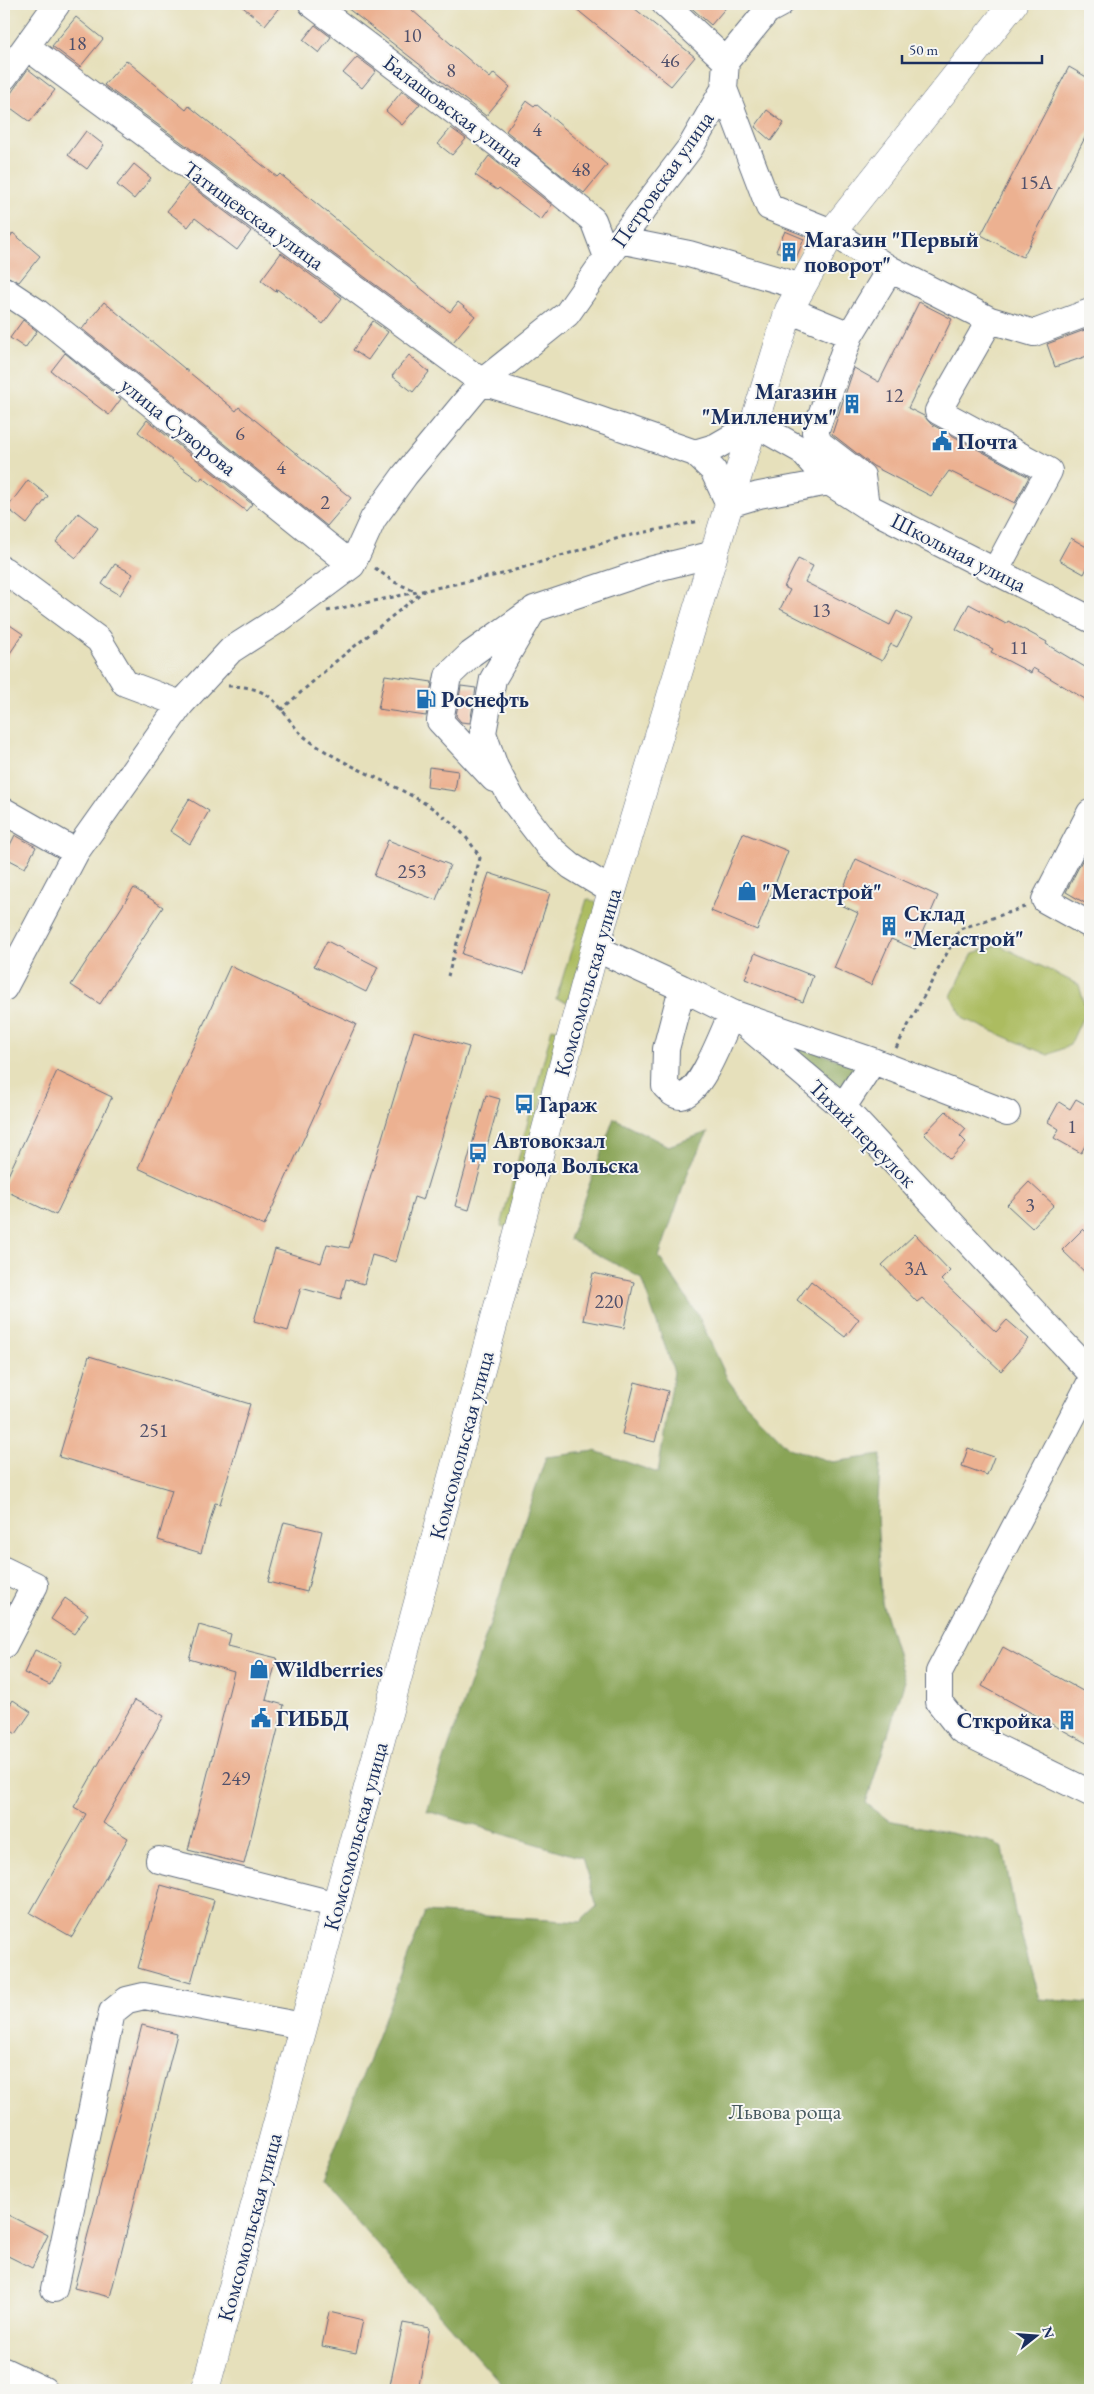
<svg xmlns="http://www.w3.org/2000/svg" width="1094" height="2394" font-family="'EB Garamond',serif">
<rect width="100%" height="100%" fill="#f6f6f2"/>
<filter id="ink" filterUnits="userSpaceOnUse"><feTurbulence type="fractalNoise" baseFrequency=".02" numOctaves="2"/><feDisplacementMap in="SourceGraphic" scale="10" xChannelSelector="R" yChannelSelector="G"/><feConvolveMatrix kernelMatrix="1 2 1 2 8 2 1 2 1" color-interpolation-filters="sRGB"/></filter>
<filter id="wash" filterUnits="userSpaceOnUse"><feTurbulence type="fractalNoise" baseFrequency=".0096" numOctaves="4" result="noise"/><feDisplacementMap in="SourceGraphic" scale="20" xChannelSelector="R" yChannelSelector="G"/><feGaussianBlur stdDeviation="1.12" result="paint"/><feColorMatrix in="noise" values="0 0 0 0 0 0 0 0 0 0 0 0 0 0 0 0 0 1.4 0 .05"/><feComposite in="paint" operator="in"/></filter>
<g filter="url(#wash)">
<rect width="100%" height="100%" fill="#e6e0bb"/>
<path fill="#acbc60" stroke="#64765f" d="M587,899L599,903L568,1002L556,999Z
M999,945L1079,985L1086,1010L1070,1045L1048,1055L964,1019L951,996L973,953Z
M552,1028L560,1030L509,1228L501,1226Z"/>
<path fill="#89a456" stroke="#526a5a" d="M777,1038L858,1067L838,1094Z
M614,1118L668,1146L708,1132L690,1167L659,1257L698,1315L728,1380L745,1403L789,1448L832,1462L881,1455L877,1515L882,1602L905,1681L866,1803L888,1820L988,1841L1003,1848L1015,1912L1039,1999L1090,2003V2390H507L322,2182L425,1912L580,1922L597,1906L582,1858L427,1811L546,1457L595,1451L658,1473L674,1372L641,1278L569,1239Z"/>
<g id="blocks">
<path fill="#ecb191" d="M239,4H282L265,25Z
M342,4H405L490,78L494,73L510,87L486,116Z
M570,4H629L695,57L671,86Z
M687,4H729L711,25Z
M76,17L103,39L80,67L52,46Z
M315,25L331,37L319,53L303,40Z
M357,57L376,71L362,88L343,73Z
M126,60L186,110L189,106L277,177L280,174L450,312L458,302L475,316L453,342L104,85Z
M1069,67L1090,79V128L1023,257L981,235Z
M28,69L55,90L30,122L4,103Z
M402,91L420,104L402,125L386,111Z
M527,101L534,106L536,104L607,165L584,193L506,131Z
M767,110L784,123L771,141L755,127Z
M451,128L466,139L452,155L438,144Z
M86,131L104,145L87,169L68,155Z
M489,156L552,205L541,220L499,188L497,190L475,175Z
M134,164L151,178L134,199L117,185Z
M188,184L251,231L237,250L195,218L188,227L167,211Z
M785,231L804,239L796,258L776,251Z
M13,233L40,256L19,282L4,275V245Z
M281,253L342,298L323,324L277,289L276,292L261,280Z
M104,302L236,411L239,407L351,498L327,526L82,329Z
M919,302L952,319L908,408L924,416L931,424L1029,477L1015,503L949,471L931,496L873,466L832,434L854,368L879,382Z
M23,320L37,331L25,348L10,338Z
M373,321L388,332L368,360L353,350Z
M1090,328V355L1055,367L1047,344Z
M65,353L121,399L109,415L51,371Z
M409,355L429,372L413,392L392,376Z
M147,420L252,504L246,511L202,477L200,481L179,466L138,432Z
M28,480L48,496L27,524L7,508Z
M78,513L98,528L76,558L56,542Z
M1071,538L1090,549V562L1084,574L1059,560Z
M798,559L813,566L805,582L890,625L897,611L912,619L897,647L891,644L882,661L780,609L790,590L784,587Z
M115,564L133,574L120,595L102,584Z
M969,604L1006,624L1008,621L1047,642L1046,644L1090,670V702L1033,668L1031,673L991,652L993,649L956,629Z
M4,621L23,634L4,662Z
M385,675L432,682L426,716L378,709Z
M461,686L476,688L470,723L461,722L456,716Z
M429,767L458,771L455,791L427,787Z
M189,799L209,811L190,844L170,831Z
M743,833L788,851L757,930L711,911Z
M15,835L36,847L25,868L4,857Z
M388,840L450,865L436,900L374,876Z
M1090,845V906L1066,892Z
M856,859L938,896L915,949L891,939L871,985L834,968L858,913L837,903Z
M489,873L550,893L524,974L462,954Z
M134,888L163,907L100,1004L71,985Z
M327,941L378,967L366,992L314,966Z
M755,953L813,976L803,1002L745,979Z
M230,966L356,1024L264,1226L138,1168Z
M414,1031L469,1047L423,1200L414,1197L396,1262L372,1255L364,1284L346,1279L341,1299L301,1288L288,1331L254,1321L275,1249L321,1263L327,1244L349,1248Z
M57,1071L112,1097L56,1215L4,1190V1184Z
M486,1095L500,1099L469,1210L455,1206Z
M1076,1099L1090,1107V1147L1086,1144L1081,1153L1054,1138L1059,1129L1048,1122L1059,1102L1070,1109Z
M946,1111L966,1129L960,1136L966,1142L950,1159L924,1134Z
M1029,1182L1054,1205L1032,1228L1007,1205Z
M1083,1229L1090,1236V1277L1062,1250Z
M915,1234L950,1271L941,1280L996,1332L1007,1320L1029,1339L1001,1371L922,1298L917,1302L882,1265Z
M593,1273L634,1282L624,1328L583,1320Z
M811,1281L859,1319L845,1337L797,1300Z
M89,1356L250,1404L220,1504L215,1503L201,1553L158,1540L172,1490L59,1457Z
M635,1382L668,1391L655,1442L622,1434Z
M968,1448L994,1457L987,1475L962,1466Z
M284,1522L322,1531L307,1592L268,1582Z
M65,1598L88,1614L74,1634L51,1619Z
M199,1625L231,1634L228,1646L277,1658L266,1700L284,1705L244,1864L188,1850L234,1672L189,1659Z
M1003,1647L1090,1695V1745L982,1686Z
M35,1650L61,1662L50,1685L24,1673Z
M13,1700L31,1712L16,1734L4,1726V1715Z
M135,1700L164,1716L103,1823L128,1838L72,1937L30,1913L86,1814L74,1807Z
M161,1885L214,1900L191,1983L138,1968Z
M142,2025L177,2034L110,2297L74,2288Z
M4,2213L48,2235L32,2268L4,2254Z
M329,2312L363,2320L356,2353L322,2346Z
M403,2323L430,2328L418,2390H389Z"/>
</g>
</g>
<g filter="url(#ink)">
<use href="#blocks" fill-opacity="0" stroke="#626d7f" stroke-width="1"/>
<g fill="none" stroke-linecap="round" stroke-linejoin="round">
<defs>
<path id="minor" d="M312,4L535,172L593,220L607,257
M665,4L726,61
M27,47L482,382L557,405L695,453L713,470L729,504L759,495L829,482
M4,77L57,4
M724,89L769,207L832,232L890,269L990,320L1034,333L1090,312
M619,240L689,254L802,287
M4,290L37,312L352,565
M789,310L850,335
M990,320L938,411L1049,471L996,570
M695,453L715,447L755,424L801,450L829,482L866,506L1090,619
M866,506L862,476L819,443L815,432L850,335L890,269
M4,570L99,640L125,683L181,704
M494,779L440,721L448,676L471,654L527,614
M4,811L76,852
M1090,813L1045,900L1090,925
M612,891L571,866L549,847L512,799L495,767L483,733L493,679L534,609L653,569L714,554
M595,948L682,988L732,1013L843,1107L1090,1372
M4,988L76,852L181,704L231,650L281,618L352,565L373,519L405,475L482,382L567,314L607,257L690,148L724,89L726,61L767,11L780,4
M682,988L666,1049L665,1086C670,1091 674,1096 681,1096C701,1094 724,1030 732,1013L873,1061L1007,1113
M843,1107L873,1061
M1090,1383L939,1672V1702L961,1730L1090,1793
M4,1570L35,1585L4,1645
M159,1860L337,1905
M54,2289L112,2012L127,2000L144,1996L303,2026
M4,2371L44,2390"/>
<path id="major" d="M205,2390L595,948L729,504L789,310L832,232L1013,4"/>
</defs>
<use href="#minor" stroke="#626d7f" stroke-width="28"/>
<use href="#major" stroke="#626d7f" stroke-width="29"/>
<path stroke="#626d7f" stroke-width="3" stroke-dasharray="4 4" stroke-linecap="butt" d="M375,568L394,582L415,591
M327,611L502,574L622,537L700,521
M228,686C242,686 259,688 271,698C284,709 292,727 306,738C360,780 446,794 480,858L448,976
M281,710L335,662L425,590
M896,1048L960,929L1025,907"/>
<use href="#minor" stroke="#fff" stroke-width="26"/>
<use href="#major" stroke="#fff" stroke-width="28"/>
</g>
</g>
<defs>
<symbol id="building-bare" viewBox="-9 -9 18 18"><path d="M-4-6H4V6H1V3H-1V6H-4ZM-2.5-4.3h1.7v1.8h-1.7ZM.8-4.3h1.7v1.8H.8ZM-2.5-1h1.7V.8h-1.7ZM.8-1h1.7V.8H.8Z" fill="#1f6fb2" stroke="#f6f6f2" stroke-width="2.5" paint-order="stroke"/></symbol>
<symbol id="civic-bare" viewBox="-9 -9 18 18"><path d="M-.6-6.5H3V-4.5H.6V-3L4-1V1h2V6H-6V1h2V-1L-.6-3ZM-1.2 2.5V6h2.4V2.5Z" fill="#1f6fb2" stroke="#f6f6f2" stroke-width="2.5" paint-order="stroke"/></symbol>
<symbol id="fuel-bare" viewBox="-9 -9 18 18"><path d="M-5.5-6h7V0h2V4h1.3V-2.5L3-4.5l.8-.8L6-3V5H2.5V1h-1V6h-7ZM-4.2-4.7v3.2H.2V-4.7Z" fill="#1f6fb2" stroke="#f6f6f2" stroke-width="2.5" paint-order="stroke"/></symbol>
<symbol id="shop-bare" viewBox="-9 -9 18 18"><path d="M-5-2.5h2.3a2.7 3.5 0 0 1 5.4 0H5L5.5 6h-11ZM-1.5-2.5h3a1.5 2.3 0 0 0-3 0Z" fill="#1f6fb2" stroke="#f6f6f2" stroke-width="2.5" paint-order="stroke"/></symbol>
<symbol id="bus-bare" viewBox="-9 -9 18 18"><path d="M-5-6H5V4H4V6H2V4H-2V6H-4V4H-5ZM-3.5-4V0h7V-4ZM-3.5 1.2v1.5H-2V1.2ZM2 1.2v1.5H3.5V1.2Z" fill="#1f6fb2" stroke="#f6f6f2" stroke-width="2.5" paint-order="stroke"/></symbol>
</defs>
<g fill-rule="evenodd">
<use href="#building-bare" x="775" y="238" width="28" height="28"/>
<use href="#building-bare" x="838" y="390" width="28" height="28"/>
<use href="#civic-bare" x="928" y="427" width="28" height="28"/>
<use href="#fuel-bare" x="412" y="685" width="28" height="28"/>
<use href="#shop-bare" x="733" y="877" width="28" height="28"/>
<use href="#building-bare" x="875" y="912" width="28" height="28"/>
<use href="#bus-bare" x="510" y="1090" width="28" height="28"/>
<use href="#bus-bare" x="464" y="1139" width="28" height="28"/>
<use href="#shop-bare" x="245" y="1655" width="28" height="28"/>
<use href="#civic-bare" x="247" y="1704" width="28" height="28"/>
<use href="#building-bare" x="1053" y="1706" width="28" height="28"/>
</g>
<g text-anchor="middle" stroke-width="4" stroke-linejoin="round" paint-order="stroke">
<g font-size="20" fill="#4f506b">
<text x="412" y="42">10</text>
<text x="77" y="50">18</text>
<text x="670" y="67">46</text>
<text x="451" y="77">8</text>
<text x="537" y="136">4</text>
<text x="581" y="176">48</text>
<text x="1036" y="189">15А</text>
<text x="894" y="402">12</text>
<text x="240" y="440">6</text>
<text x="281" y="474">4</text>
<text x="325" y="509">2</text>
<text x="821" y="617">13</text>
<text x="1019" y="654">11</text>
<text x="412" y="878">253</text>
<text x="1072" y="1133">1</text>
<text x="1030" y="1212">3</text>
<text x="916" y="1275">3А</text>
<text x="609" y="1308">220</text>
<text x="154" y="1437">251</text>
<text x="236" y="1785">249</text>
</g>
<g font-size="22" fill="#1b2f5e" stroke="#f6f6f2">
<text transform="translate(454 110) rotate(37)" y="8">Балашовская улица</text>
<text transform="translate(662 179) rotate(-55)" y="8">Петровская улица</text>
<text transform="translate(254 215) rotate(36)" y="8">Татищевская улица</text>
<text transform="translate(179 426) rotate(39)" y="8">улица Суворова</text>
<text transform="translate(959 552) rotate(27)" y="8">Школьная улица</text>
<text transform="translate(587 982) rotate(-74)" y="8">Комсомольская улица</text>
<text transform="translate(863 1133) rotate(45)" y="8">Тихий переулок</text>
<text transform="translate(461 1445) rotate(-75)" y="8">Комсомольская улица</text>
<text transform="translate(355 1836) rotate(-75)" y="8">Комсомольская улица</text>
<text transform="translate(249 2227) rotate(-75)" y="8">Комсомольская улица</text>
</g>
<g font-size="22" font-weight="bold" fill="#1b2f5e" stroke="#f6f6f2" text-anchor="start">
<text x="804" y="247">Магазин "Первый<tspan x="804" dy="25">поворот"</tspan></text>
<text x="837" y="399" text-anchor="end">Магазин<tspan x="837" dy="25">"Миллениум"</tspan></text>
<text x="957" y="449">Почта</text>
<text x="441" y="707">Роснефть</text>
<text x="762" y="899">"Мегастрой"</text>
<text x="904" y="921">Склад<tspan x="904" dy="25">"Мегастрой"</tspan></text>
<text x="539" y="1112">Гараж</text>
<text x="493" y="1148">Автовокзал<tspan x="493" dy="25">города Вольска</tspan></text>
<text x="274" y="1677">Wildberries</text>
<text x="276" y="1726">ГИББД</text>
<text x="1052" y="1728" text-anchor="end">Сткройка</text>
</g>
<g font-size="22" fill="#46595f" stroke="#f6f6f2">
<text x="785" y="2119">Львова роща</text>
</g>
</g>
<rect width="1094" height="2394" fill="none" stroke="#f6f6f2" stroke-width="20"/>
<g transform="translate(1036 2336) rotate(73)" stroke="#f6f6f2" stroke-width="4" paint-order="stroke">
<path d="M0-4L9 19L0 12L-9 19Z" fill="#1b2f5e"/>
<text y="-8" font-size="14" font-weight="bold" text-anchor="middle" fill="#1b2f5e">N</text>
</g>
<path d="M902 55v8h140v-8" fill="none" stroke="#1b2f5e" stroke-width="2.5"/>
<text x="909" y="55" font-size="15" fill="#1b2f5e" stroke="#f6f6f2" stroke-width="4" paint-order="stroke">50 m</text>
</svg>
